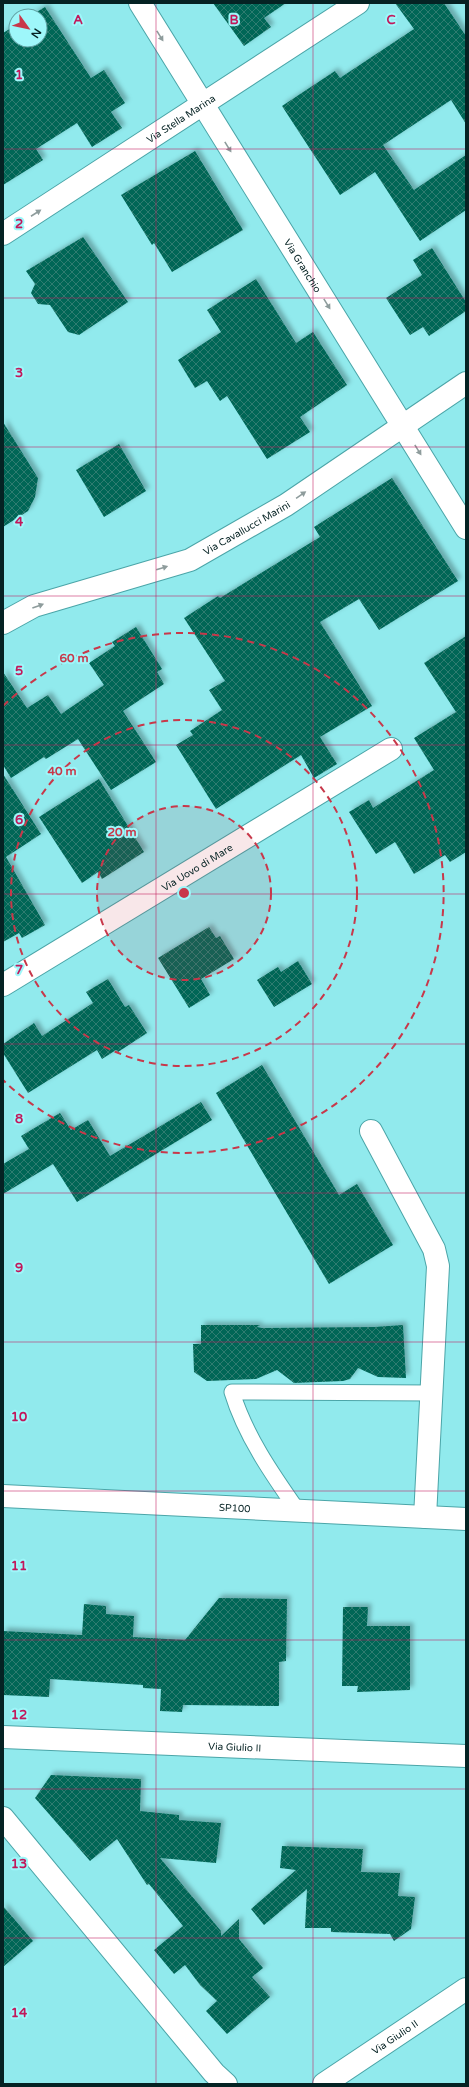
<svg xmlns="http://www.w3.org/2000/svg" width="469" height="2087" font-family="'Varela Round',sans-serif">
<defs>
<pattern id="building-cross-hatch" width="8" height="8" patternUnits="userSpaceOnUse"><rect width="8" height="8" fill="#026657"/><path d="M0 0l8 8M0 8l8-8" fill="none" stroke="#2e7c70"/></pattern>
<filter id="shadow"><feDropShadow dx="3.5" dy="-3.5" stdDeviation="2" flood-color="#0004"/></filter>
</defs>
<rect width="100%" height="100%" fill="#91eaed"/>
<path fill="url(#building-cross-hatch)" filter="url(#shadow)" d="M213,3H286L264,18L271,27L244,46Z
M395,3H444L466,36V124L451,100L383,145L414,190L466,155V210L420,241L375,172L340,195L282,106L335,71L340,78L414,29Z
M45,7L91,78L104,70L125,103L111,112L122,128L92,147L77,123L36,149L43,160L3,185V33L16,25V40H40V16H30Z
M195,151L243,230L172,272L154,243L152,245L121,195Z
M83,237L128,302L79,335L68,332L50,305L38,304L31,293L35,284L26,271Z
M432,248L466,302V311L429,336L423,327L410,335L386,298L422,275L413,260Z
M256,279L296,343L313,332L347,385L300,417L310,432L267,459L227,396L220,401L207,381L195,388L178,360L221,332L207,310Z
M3,422L38,478L35,497L28,511L3,527Z
M119,444L146,491L104,517L76,470Z
M392,478L458,581L379,630L359,599L320,622L372,706L320,737L337,764L314,778L301,755L216,809L176,745L193,735L190,731L222,710L209,690L225,681L184,618L218,596L220,598L320,537L314,527Z
M136,627L162,669L157,672L164,684L123,711L156,762L111,790L78,739L46,759L44,757L11,778L3,765V672L27,708L48,695L61,714L104,685L89,663L115,646L112,642Z
M466,636V852L450,862L445,855L414,874L395,842L376,854L349,812L369,800L373,808L434,770L414,738L456,712L424,663Z
M3,774L41,834L6,857L45,925L22,938L19,933L3,942Z
M99,779L144,852L102,879L98,872L82,883L39,817Z
M209,927L216,938L220,936L234,959L201,979L210,995L189,1008L158,958Z
M298,961L312,984L274,1007L257,980L278,967L281,972Z
M108,979L125,1007L129,1005L147,1033L118,1052L116,1050L102,1059L97,1050L28,1093L3,1053V1044L34,1023L42,1036L93,1003L86,992Z
M262,1065L339,1195L357,1184L393,1245L329,1284L216,1093Z
M201,1102L212,1120L77,1202L53,1164L3,1194V1164L29,1149L21,1136L60,1113L71,1130L88,1120L110,1156Z
M201,1325H260L257,1327L262,1328L374,1327L403,1325L406,1378L378,1377L358,1368L350,1379L343,1381L294,1383L277,1370L256,1379L207,1381L194,1372L193,1344H201Z
M219,1598L287,1599L286,1661L279,1662V1706L183,1705L182,1712L160,1711L161,1689L143,1688V1685L50,1679L49,1697L3,1695V1631L82,1635L84,1604L106,1606V1614L134,1616L133,1637L185,1640Z
M343,1607H368L367,1626H410V1690L357,1692L358,1686H342Z
M51,1775L141,1779L140,1811L179,1815V1820L221,1823L216,1863L160,1858L221,1931V1936L239,1919V1939L263,1968L252,1977L270,1997L227,2034L206,2011L217,2001L200,1985L185,1965L174,1974L154,1950L183,1926L149,1884L147,1885L117,1839L90,1861L35,1798Z
M282,1846L363,1849L361,1872L400,1873L398,1896L415,1897L411,1929L394,1941L390,1934L331,1932V1928H305L307,1889L264,1925L251,1909L296,1870L280,1868Z
M3,1906L33,1941L3,1967Z"/>
<g fill="none" stroke-linecap="round" stroke-linejoin="round">
<defs>
<path id="service" d="M298,1511C272,1474 245,1435 232,1392L431,1393"/>
<g id="minor">
<path id="s1" d="M140,3L466,528"/>
<path id="s2" d="M3,234L358,3"/>
<path id="s3" d="M3,623L34,606L190,560L286,505L466,383"/>
<path id="s4" d="M3,985L391,749"/>
<path d="M371,1131L434,1249L438,1266L425,1517"/>
<path id="s5" d="M3,1737L466,1756"/>
<path d="M3,1818L214,2073L226,2084"/>
<path id="s6" d="M324,2084L466,1989"/>
</g>
<g id="secondary">
<path id="s7" d="M3,1496L466,1519"/>
</g>
</defs>
<use href="#service" stroke="#4ba5a8" stroke-width="17"/>
<use href="#minor" stroke="#4ba5a8" stroke-width="24"/>
<use href="#secondary" stroke="#4ba5a8" stroke-width="24"/>
<use href="#service" stroke="#fff" stroke-width="15"/>
<use href="#minor" stroke="#fff" stroke-width="22"/>
<use href="#secondary" stroke="#fff" stroke-width="22"/>
</g>
<defs><path id="oneway-solid" d="M-6-.8H1V-3.2L6.5 0L1 3.2V.8H-6Z"/></defs>
<g fill="#8e9c9c">
<use href="#oneway-solid" transform="translate(160 36) rotate(58)"/>
<use href="#oneway-solid" transform="translate(228 147) rotate(58)"/>
<use href="#oneway-solid" transform="translate(36 213) rotate(-33)"/>
<use href="#oneway-solid" transform="translate(327 304) rotate(58)"/>
<use href="#oneway-solid" transform="translate(418 450) rotate(58)"/>
<use href="#oneway-solid" transform="translate(301 495) rotate(-35)"/>
<use href="#oneway-solid" transform="translate(162 568) rotate(-17)"/>
<use href="#oneway-solid" transform="translate(38 606) rotate(-20)"/>
</g>
<path fill="none" stroke="#c2185b" stroke-width="1" stroke-opacity="0.55" d="M156,3V2084M313,3V2084M3,149H466M3,298H466M3,447H466M3,596H466M3,745H466M3,894H466M3,1044H466M3,1193H466M3,1342H466M3,1491H466M3,1640H466M3,1789H466M3,1938H466"/>
<circle cx="184" cy="893" r="87" fill="#c8384a" fill-opacity=".12"/>
<g fill="none" stroke="#c8384a" stroke-width="2" stroke-dasharray="7 5">
<circle cx="184" cy="893" r="87"/>
<circle cx="184" cy="893" r="173"/>
<path d="M3 706A260 260 0 1 1 3 1080"/>
</g>
<g text-anchor="middle" stroke-width="4" stroke-linejoin="round" paint-order="stroke">
<g font-size="10" fill="#052223" stroke="#9ef7fa">
<text dy="4" stroke="none"><textPath href="#s2" startOffset="212">Via Stella Marina</textPath></text>
<text dy="4" stroke="none"><textPath href="#s1" startOffset="309">Via Granchio</textPath></text>
<text dy="4" stroke="none"><textPath href="#s3" startOffset="263">Via Cavallucci Marini</textPath></text>
<text dy="4" stroke="none"><textPath href="#s4" startOffset="227">Via Uovo di Mare</textPath></text>
<text dy="4" stroke="none"><textPath href="#s7" startOffset="232">SP100</textPath></text>
<text dy="4" stroke="none"><textPath href="#s5" startOffset="232">Via Giulio II</textPath></text>
<text dy="4" stroke="none"><textPath href="#s6" startOffset="85">Via Giulio II</textPath></text>
</g>
</g>
<g font-size="13" text-anchor="middle" font-weight="bold" fill="#c2185b" stroke="#9ef7fa" stroke-width="4" stroke-linejoin="round" paint-order="stroke">
<text x="78" y="24">A</text>
<text x="234" y="24">B</text>
<text x="391" y="24">C</text>
<text x="19" y="79">1</text>
<text x="19" y="228">2</text>
<text x="19" y="377">3</text>
<text x="19" y="526">4</text>
<text x="19" y="675">5</text>
<text x="19" y="824">6</text>
<text x="19" y="974">7</text>
<text x="19" y="1123">8</text>
<text x="19" y="1272">9</text>
<text x="19" y="1421">10</text>
<text x="19" y="1570">11</text>
<text x="19" y="1719">12</text>
<text x="19" y="1868">13</text>
<text x="19" y="2017">14</text>
</g>
<circle cx="184" cy="893" r="6" fill="#c8384a" stroke="#9ef7fa" stroke-width="2"/>
<g font-size="12" text-anchor="middle" font-weight="bold" fill="#c8384a" stroke="#9ef7fa" stroke-width="4" stroke-linejoin="round" paint-order="stroke">
<text x="74" y="662">60 m</text>
<text x="62" y="775">40 m</text>
<text x="122" y="836">20 m</text>
</g>
<rect width="469" height="2087" fill="none" stroke="#052223" stroke-width="8"/>
<g transform="translate(28 28) rotate(123)"><circle r="19" fill="#9ef7fa" stroke="#61a2a4"/>
<path d="M0-3L7 15L0 10L-7 15Z" fill="#c8384a"/>
<text y="-6" font-size="11" font-weight="bold" text-anchor="middle" fill="#052223">N</text>
</g>
</svg>
